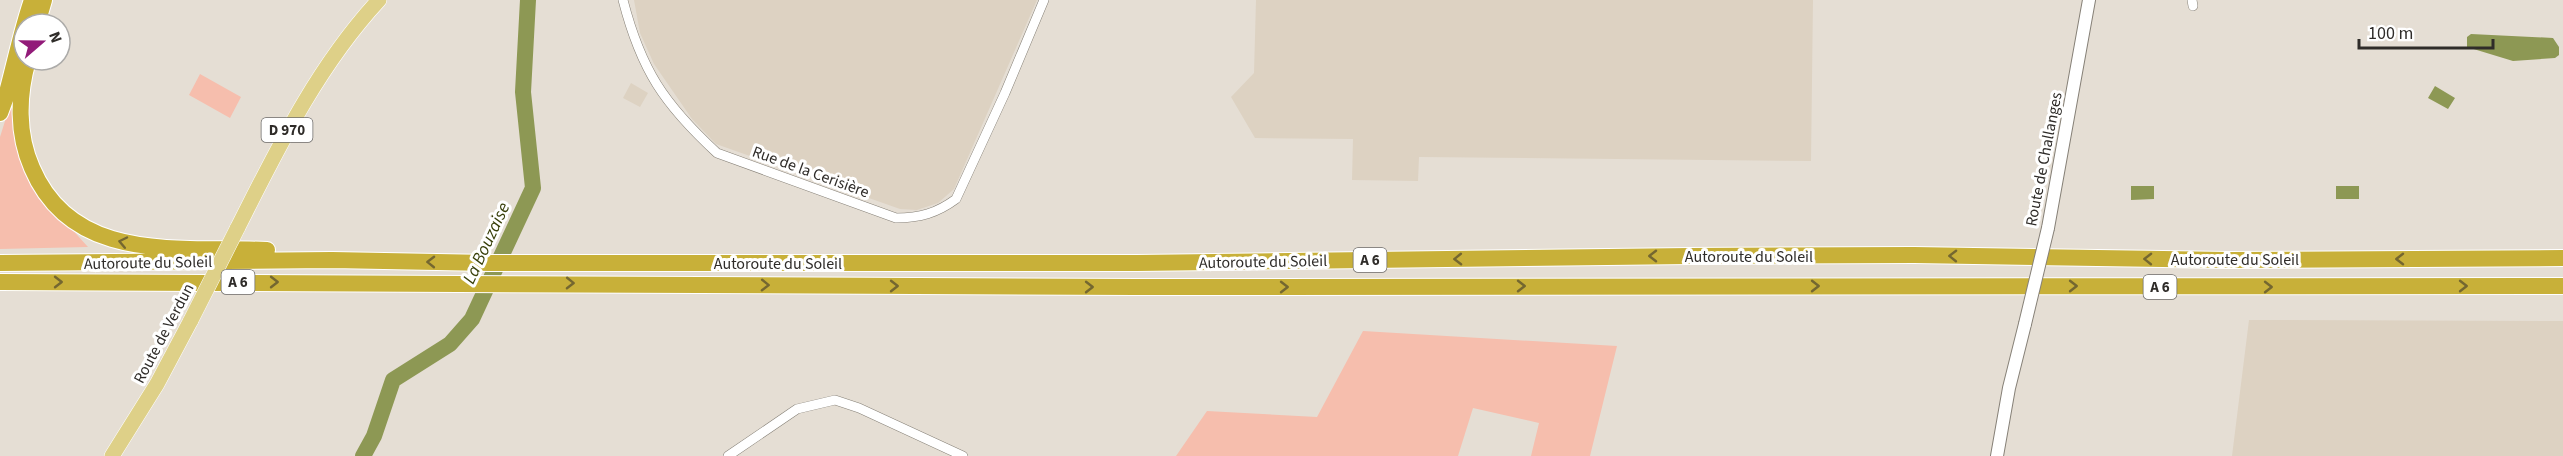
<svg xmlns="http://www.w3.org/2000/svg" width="2563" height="456" font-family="'Source Sans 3',sans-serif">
<rect width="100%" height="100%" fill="#e5ded4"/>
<path fill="#ddd2c2" d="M634,0H1037L954,189L938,203L917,210L900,209L716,144L692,119L654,64L640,33Z
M1256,0H1813L1811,161L1419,157L1418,181L1352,180L1353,139L1255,138L1231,97L1254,73Z
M631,83L648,93L640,107L623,98Z
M2249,320L2563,321V456H2232Z"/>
<path fill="#f6bead" d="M200,74L241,97L230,118L189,95Z
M11,102L17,103L39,193L88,247L0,249V137Z
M1363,331L1617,346L1590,456H1531L1539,423L1473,408L1458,456H1176L1207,411L1317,417Z"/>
<path fill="#8d9854" d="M2471,34L2553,38L2559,47V55L2555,58L2513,61L2467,47V37Z
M2435,86L2455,98L2448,109L2428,98Z
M2131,186H2154V199L2131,200Z
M2336,186H2359V199H2336Z"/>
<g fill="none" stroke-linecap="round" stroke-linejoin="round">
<path stroke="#8d9854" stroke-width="16" d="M363,456L374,436L393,380L450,344L472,319L533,188L523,92L528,0"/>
<defs>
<path id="minor" d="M623,0C641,70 664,104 717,153L896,218C920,218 937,213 956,199L1005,93L1044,0
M2192,0L2193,6
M728,456L797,409L835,400L859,408L963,456"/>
<path id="tertiary" d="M2048,228L2089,0
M1997,456L2009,388L2025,324"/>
<path id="primary" d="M237,229C278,148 317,67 379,0
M112,456L157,384L191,320"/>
<path id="motorway" d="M37,24L44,0
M28,60C18,95 17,134 32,168C73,265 181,246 267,250
M6,96C15,64 21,32 32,0
M0,113L10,86
M0,263L332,260L489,263H1137L1690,256L1914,255L2228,260L2563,258
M0,282L1137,287L2563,286"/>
</defs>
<use href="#minor" stroke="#868077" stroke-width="10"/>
<use href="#tertiary" stroke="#868077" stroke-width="14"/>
<use href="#primary" stroke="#fff" stroke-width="16"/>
<use href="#motorway" stroke="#fff" stroke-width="18"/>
<use href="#minor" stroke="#fff" stroke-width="9"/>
<use href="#tertiary" stroke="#fff" stroke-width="12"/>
<use href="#primary" stroke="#ded088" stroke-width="15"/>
<use href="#motorway" stroke="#c8b039" stroke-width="16"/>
<defs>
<path id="tertiary-bridge" d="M2025,324L2048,228"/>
<path id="primary-bridge" d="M191,320L237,229"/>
</defs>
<use href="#tertiary-bridge" stroke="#868077" stroke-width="14" stroke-linecap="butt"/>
<use href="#primary-bridge" stroke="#fff" stroke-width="16" stroke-linecap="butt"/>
<use href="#tertiary-bridge" stroke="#fff" stroke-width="12"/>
<use href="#primary-bridge" stroke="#ded088" stroke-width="15"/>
</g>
<defs><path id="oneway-chevron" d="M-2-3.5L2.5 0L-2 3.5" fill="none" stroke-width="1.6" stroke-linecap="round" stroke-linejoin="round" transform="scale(1.5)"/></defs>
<g stroke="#746730">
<use href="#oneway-chevron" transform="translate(123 242) rotate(-168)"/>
<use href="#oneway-chevron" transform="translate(1653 256) rotate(180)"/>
<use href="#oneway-chevron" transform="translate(1953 256) rotate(-179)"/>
<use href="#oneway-chevron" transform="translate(1458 259) rotate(179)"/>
<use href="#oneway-chevron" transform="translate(2148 259) rotate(-179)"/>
<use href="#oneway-chevron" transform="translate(2400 259) rotate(180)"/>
<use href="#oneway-chevron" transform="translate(431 262) rotate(-179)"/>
<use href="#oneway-chevron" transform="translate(58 282)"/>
<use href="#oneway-chevron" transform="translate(274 282)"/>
<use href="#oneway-chevron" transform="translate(570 283) rotate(1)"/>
<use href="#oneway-chevron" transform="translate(765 285) rotate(1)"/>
<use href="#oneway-chevron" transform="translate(894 286)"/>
<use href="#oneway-chevron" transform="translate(1521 286)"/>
<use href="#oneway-chevron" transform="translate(1815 286)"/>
<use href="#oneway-chevron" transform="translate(2073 286)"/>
<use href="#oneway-chevron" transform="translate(2463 286)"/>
<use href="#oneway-chevron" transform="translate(1089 287)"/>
<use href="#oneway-chevron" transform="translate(1284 287)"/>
<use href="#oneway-chevron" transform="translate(2268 287)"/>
</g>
<g text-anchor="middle" stroke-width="6" stroke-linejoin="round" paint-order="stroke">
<g fill="#fff" stroke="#6d6b69" stroke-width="1.5">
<rect x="261.5" y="118" width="51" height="24" rx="4.5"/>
<rect x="1353.5" y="248" width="33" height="24" rx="4.5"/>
<rect x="221.5" y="270" width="33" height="24" rx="4.5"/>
<rect x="2143.5" y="275" width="33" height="24" rx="4.5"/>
</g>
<g font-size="15" font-weight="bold" fill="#2f2c29">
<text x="287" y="135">D 970</text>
<text x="1370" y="265">A 6</text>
<text x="238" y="287">A 6</text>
<text x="2160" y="292">A 6</text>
</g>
<g font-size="16" fill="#2f2c29" stroke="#fff">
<text transform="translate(2043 159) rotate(-79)" y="6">Route de Challanges</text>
<text transform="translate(811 171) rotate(20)" y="6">Rue de la Cerisière</text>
<text x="1749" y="262">Autoroute du Soleil</text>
<text x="2235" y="265">Autoroute du Soleil</text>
<text transform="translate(1263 261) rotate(-1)" y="6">Autoroute du Soleil</text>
<text transform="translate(148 262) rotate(-1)" y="6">Autoroute du Soleil</text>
<text x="778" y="269">Autoroute du Soleil</text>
<text transform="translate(163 333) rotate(-62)" y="6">Route de Verdun</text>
</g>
<g font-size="18" font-style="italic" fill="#383f09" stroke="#fff">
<text transform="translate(486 243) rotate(-65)" y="6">La Bouzaise</text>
</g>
</g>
<g transform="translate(42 42) rotate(70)"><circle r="28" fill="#ffffff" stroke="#acaba9" stroke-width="1.5"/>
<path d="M0-4.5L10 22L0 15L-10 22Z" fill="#921b79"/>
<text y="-9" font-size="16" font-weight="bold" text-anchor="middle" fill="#2f2c29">N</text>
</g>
<path d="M2359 39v9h134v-9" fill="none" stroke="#2f2c29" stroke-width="3"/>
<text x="2368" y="39" font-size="18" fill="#2f2c29" stroke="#ffffff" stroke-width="4.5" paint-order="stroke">100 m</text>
</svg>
